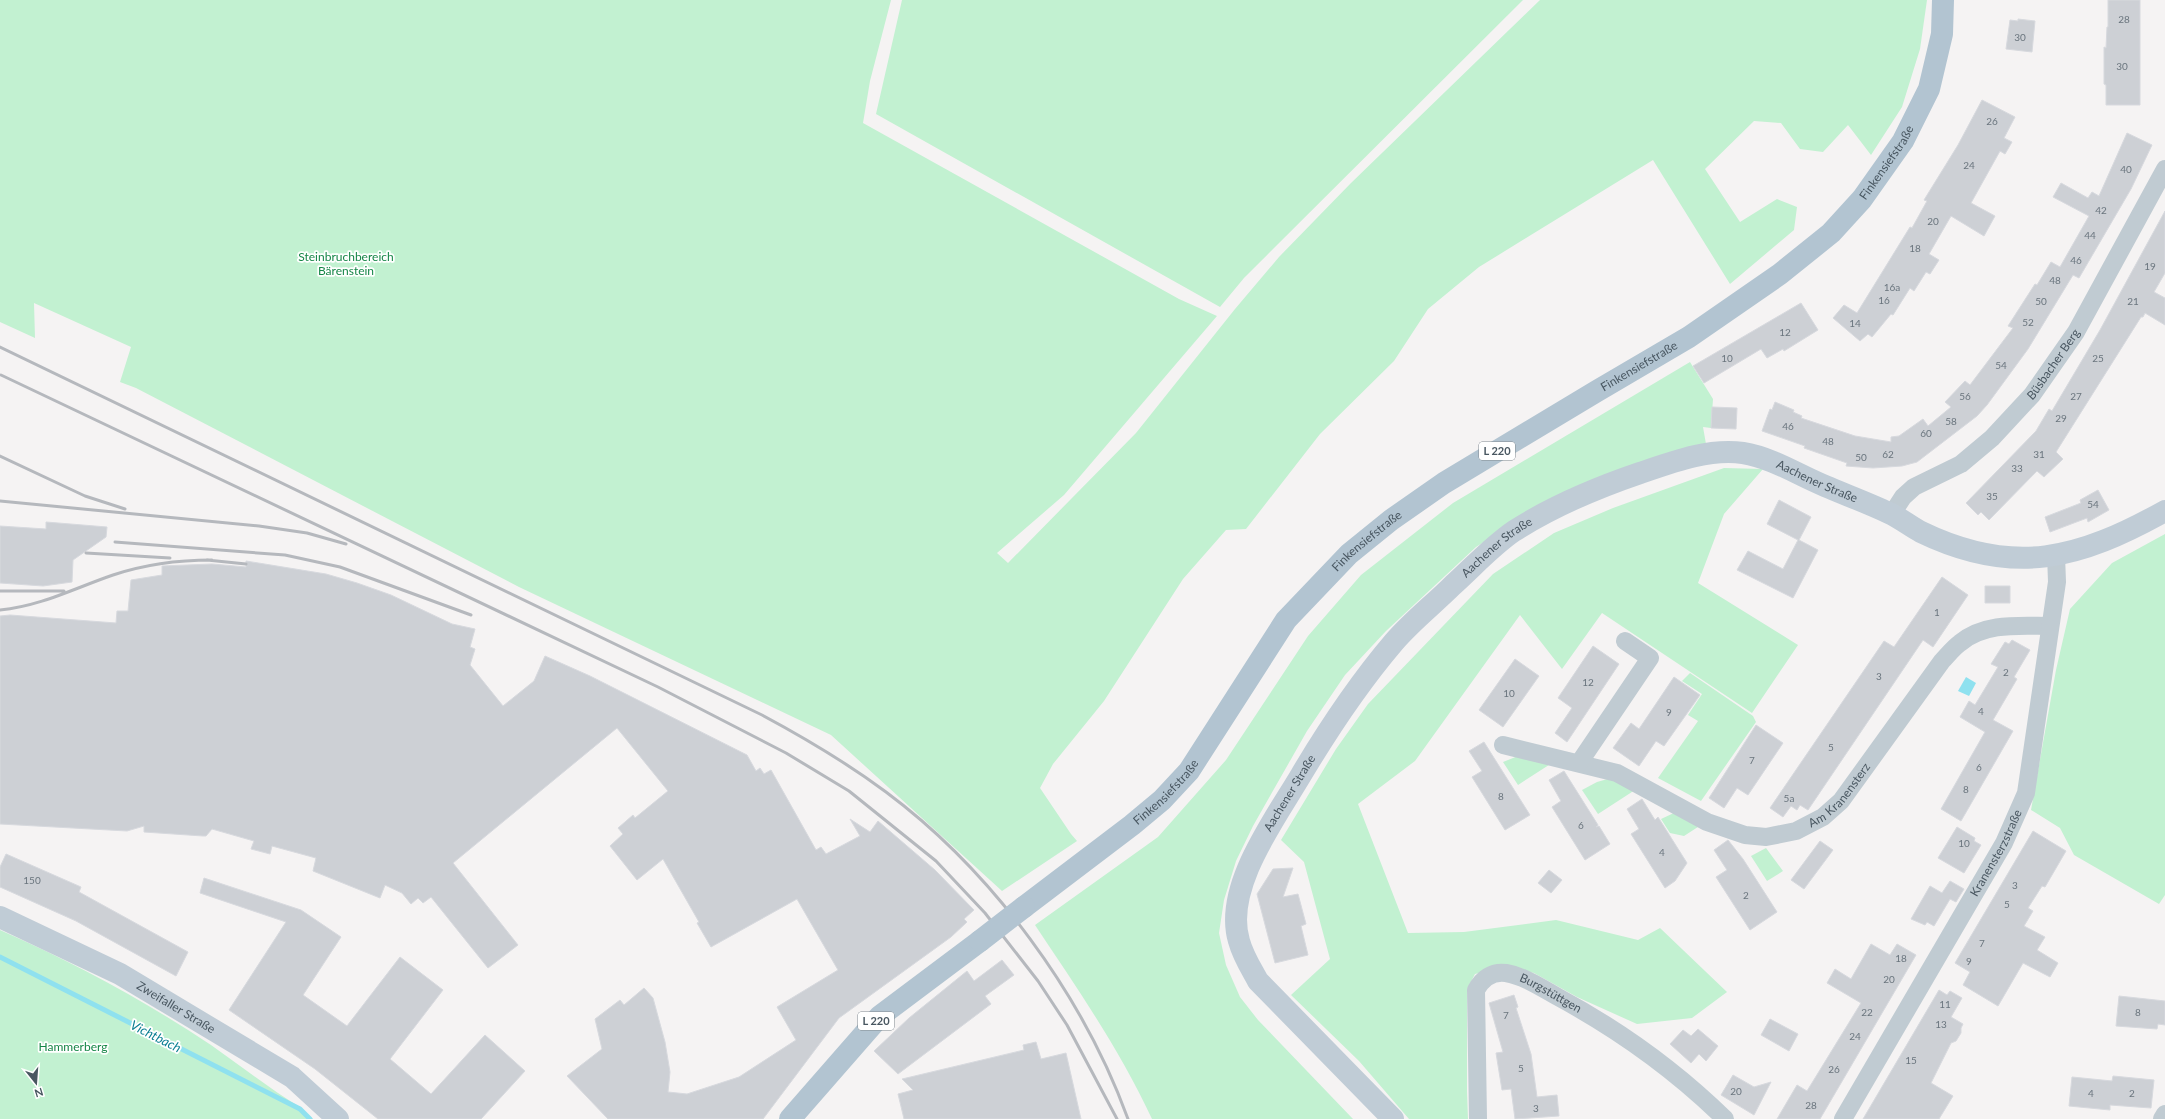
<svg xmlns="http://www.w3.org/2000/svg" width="2165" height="1119" font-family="Lato,sans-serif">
<rect width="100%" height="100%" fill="#f5f3f3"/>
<path fill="#c2f1d1" d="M0,0H891L870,81L863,123L1179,299L1217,316L1064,495L997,553L1008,563L1136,433L1235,309L1279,257L1351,183L1540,0H1927L1920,49L1902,107L1871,155L1848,125L1823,152L1800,149L1781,123L1754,121L1705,169L1740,222L1777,199L1797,207L1794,230L1730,284L1653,160L1479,267L1428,309L1394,361L1320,434L1246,529L1226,530L1183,579L1104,701L1053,764L1040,788L1071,834L1077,841L1002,891L831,735L519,587L136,388L120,382L131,347L34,303L35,338L0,322Z
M902,0H1523L1244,278L1220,307L876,114Z
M1690,362L1713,399L1711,428L1703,427L1706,444L1543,504L1476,547L1386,631L1345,675L1307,731L1253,826L1236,861L1224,900L1219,933L1226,965L1240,997L1258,1020L1353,1119H1152C1120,1050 1077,988 1035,925L1158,837L1226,760L1308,636L1361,575L1453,503Z
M1724,468L1763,469L1724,514L1698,583L1798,645L1752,713L1602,613L1562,669L1520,615L1415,761L1358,804L1408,933L1464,932L1556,920L1638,940L1660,928L1727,992L1692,1018L1637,1024L1577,997L1534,973L1507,966L1475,974L1467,989V1091L1468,1119H1409L1359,1061L1291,995L1330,959L1304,862L1281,840L1336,749L1368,704L1493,574L1554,533L1613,508Z
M2165,534V895L2159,904L2074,855L2060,828L2031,810L2056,670L2070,609L2112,563Z
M1690,673L1753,716L1756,722L1701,801L1658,778L1698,721L1688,715L1702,694L1682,681Z
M1518,756L1552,763L1518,785L1503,762Z
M1611,778L1635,790L1598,814L1582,790L1597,782Z
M1676,812L1701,825L1684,836L1670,833L1661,819Z
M1766,848L1783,871L1767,881L1751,856Z
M0,930C73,962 145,1001 211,1045C241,1066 270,1089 301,1108L313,1119H0Z"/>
<path fill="#8fe1ef" d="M1966,677L1976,683L1969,696L1958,691Z"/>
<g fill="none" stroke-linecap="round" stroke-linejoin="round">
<path stroke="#8fe1ef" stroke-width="5" d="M0,957L300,1109L310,1119"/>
</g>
<path fill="#cdd0d5" stroke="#d7d9de" d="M2108,0H2140V105H2106V85L2104,84V47L2106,48L2107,27H2108Z
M2018,19L2035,21L2032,52L2006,49L2010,20L2018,21Z
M1982,100L2015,117L2004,138L2012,142L2005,154L2000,151L1971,203L1995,216L1984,236L1951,216L1929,254L1939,260L1930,274L1926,272L1914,291L1910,288L1893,315L1891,314L1872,337L1868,334L1860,341L1833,318L1844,305L1857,313L1910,227L1912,228L1927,201L1924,200L1958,145Z
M2127,133L2152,145L2131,189L2079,278L2073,275L2028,349L1987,405L1977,416L1917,462L1902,466L1873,468L1846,466L1847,463L1804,448L1805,446L1762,431L1770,409L1772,410L1775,402L1794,410L1793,412L1802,416L1801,418L1855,436L1891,442V437L1899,436L1923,419L1928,426L1951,407L1945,402L1965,381L1970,385L2013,328L2008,326L2035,284L2037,285L2051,262L2060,267L2089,216L2053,197L2061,183L2088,198L2092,192L2099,196Z
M2165,211V273L2154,292L2165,298V325L2145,313L2143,317H2141L2056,452L2063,459L2044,477L2037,471L1989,520L1981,512L1978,515L1966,503L2036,431L2049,409L2052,411L2100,330Z
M1801,303L1818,330L1784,351L1783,349L1767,358L1761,349L1704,383L1693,366Z
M1712,407L1737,408L1736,429L1711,428Z
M2098,490L2109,510L2088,522L2087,518L2050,532L2045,517L2081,503L2080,500Z
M1779,500L1811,517L1799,540L1818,550L1793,598L1737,570L1748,551L1783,569L1798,540L1767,524Z
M46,522L107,527L106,537L73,560L72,582L43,586L0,583V526L46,529Z
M246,561L326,574L357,583L391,595L452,624L475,629L470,647L475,649L470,665L503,706L534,681L545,656L590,676L747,755L756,771L760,768L764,774L771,770L816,850L821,847L826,854L860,836L850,819L870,832L878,821L935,870L974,910L964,919L967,922L951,937L839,1018L763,1119H608L567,1076L602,1049L595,1019L620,1000L624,1005L644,988L653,998L665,1042L670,1072L668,1092L687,1094L739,1077L796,1040L777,1007L838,970L797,899L711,947L697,923L699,922L663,859L637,880L610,846L623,834L618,828L633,815L635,818L668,791L617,728L453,863L518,945L488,968L431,897L423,903L418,898L411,904L402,893L385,885L380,898L313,871L316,858L272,846L270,854L251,849L254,841L212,829L206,836H203L144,832V826L127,831L0,824V616L10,615L116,623L117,611H128L131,580L162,575V566L212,564L246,567Z
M1942,577L1968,595L1933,647L1923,640L1808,810L1800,805L1797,810L1791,806L1783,817L1770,808L1884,641L1894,647Z
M1985,586H2010V603H1985Z
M2012,640L2030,650L2014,677L2017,679L1993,720L2013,731L1961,821L1941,809L1985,732L1960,717L1969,701L1975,705L1998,667L1991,664L2005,642L2009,644Z
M1593,646L1619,664L1567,742L1555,733L1572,708L1558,698Z
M1515,659L1539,676L1503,727L1479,710Z
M1674,677L1700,695L1664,746L1656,741L1639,766L1613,748L1631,723L1639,729Z
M1756,725L1783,743L1748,795L1737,788L1724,808L1709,798Z
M1484,742L1530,815L1505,830L1472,777L1482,771L1469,751Z
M1564,771L1598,825L1596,827L1599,826L1610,844L1585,860L1552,807L1561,801L1549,780Z
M1642,799L1655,820L1658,817L1687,863L1675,881L1665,888L1631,834L1639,829L1627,809Z
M1957,827L1975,838L1974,841L1981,845L1964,873L1938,858Z
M2033,831L2066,851L2045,887L2042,886L2028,908L2033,911L2024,926L2045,937L2037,950L2058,963L2050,977L2023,963L1998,1006L1963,985L1970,972L1955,963Z
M1728,840L1743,859L1777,912L1750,930L1716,877L1727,870L1714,850Z
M1820,841L1833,850L1804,889L1791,880Z
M6,854L81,887L79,892L188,952L176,976L76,921L0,887V867Z
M1293,868L1283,897L1298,894L1306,924L1301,926L1308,955L1275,963L1257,894L1273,869Z
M1549,870L1562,880L1551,893L1538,883Z
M204,878L301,910L341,937L303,995L347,1026L400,957L443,990L390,1059L431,1094L485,1035L525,1071L481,1119H378L315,1069L229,1010L286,922L200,893Z
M1950,881L1964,889L1956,902L1950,899L1934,926L1927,922L1925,925L1911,919L1930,886L1942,893Z
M1871,944L1890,955L1897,944L1916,955L1820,1119H1777L1797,1085L1807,1091L1861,1003L1827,983L1835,969L1851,979Z
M1002,960L1014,975L985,996L991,1004L898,1074L874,1051L909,1018L967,971L974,981Z
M1939,990L1947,995L1950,991L1962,998L1951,1017L1963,1024L1961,1028V1033L1956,1041L1951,1043L1931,1083L1953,1096L1939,1119H1863Z
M1514,995L1518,1007L1516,1008L1531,1054L1537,1097L1557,1095L1559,1116L1515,1119L1511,1089L1502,1090L1496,1053L1503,1052L1489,1003Z
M2119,996L2165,1001V1025L2158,1024L2157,1029L2116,1026Z
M1770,1019L1798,1034L1789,1051L1761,1035Z
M1698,1029L1718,1046L1706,1061L1699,1054L1691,1063L1670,1044L1683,1030L1691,1036Z
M1036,1042L1041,1059L1066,1053L1081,1119H904L898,1094L913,1090L902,1079L1024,1050L1023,1045Z
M1733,1075L1754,1087L1771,1082L1754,1115L1721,1095Z
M2113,1076L2154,1080L2151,1108L2110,1105V1110L2069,1106L2072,1077L2112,1081Z"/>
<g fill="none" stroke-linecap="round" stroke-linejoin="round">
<g stroke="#c0cbd2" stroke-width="18">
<path id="s1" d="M1892,514L1903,497L1914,487L1961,464L1992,438L2032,395L2076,332L2165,169"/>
<path id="s2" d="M1503,745L1617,773L1707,822L1745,835L1766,837L1796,831L1823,817L1841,801L1942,661C1948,655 1953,648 1960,643C1985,622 2020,626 2050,626"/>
<path d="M1579,763L1650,658L1625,641"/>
<path id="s3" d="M1478,1119L1476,990C1482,979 1492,971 1506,973C1524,976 1542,988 1558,997C1619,1030 1676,1071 1725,1119"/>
<path id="s4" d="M1843,1119L2004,843L2026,793L2057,582L2056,555"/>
<path d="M2162,1119L2165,1114"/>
</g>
<g stroke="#c0ccd6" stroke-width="22">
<path id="s5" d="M0,917L120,974L292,1077L338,1119"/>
<path id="s6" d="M1393,1119L1258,981C1251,968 1243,956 1239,941C1223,888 1275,819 1301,775C1329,728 1359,683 1394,642C1412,621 1434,604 1453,585C1473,567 1492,546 1514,531C1553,506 1596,488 1640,473C1672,462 1709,448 1743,453C1773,458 1798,475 1825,486C1846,495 1868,503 1889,513C1900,518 1910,526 1921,532C2014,577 2079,559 2165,511"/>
</g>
<g stroke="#b2c4d1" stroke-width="22">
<path id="s7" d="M1024,907L1132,825L1162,800L1189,771L1286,620L1349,554L1391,520L1444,483L1597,391L1689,337L1780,274L1831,233L1862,199L1903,141L1929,89L1942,34L1943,0"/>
<path d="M790,1119L880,1016L980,941"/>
</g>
<path stroke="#b5b8bd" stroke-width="3" d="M0,347L762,715C805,738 847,763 886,792C992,871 1083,995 1128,1119
M1,375L658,687L786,753L849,791L936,861L985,913L1038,981L1067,1025L1117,1119
M0,456L85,496L125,509
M0,501L259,526L307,533L346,544
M115,542L285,555L340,567L471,615
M86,553L170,558
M207,560L246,564
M0,591H64
M0,610C41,606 75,588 113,575C146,564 178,560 212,560"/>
<path stroke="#b2c4d1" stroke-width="22" d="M980,941L1024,907"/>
</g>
<g text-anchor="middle" stroke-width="3.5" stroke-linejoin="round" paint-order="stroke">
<g font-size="10" fill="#6a757e">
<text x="2124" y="23">28</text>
<text x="2020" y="41">30</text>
<text x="2122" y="70">30</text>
<text x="1992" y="125">26</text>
<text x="1969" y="169">24</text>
<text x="2126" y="173">40</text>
<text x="2101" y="214">42</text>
<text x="1933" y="225">20</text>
<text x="2090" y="239">44</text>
<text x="1915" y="252">18</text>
<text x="2076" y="264">46</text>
<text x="2150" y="270">19</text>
<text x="2055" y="284">48</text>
<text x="1892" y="291">16a</text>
<text x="1884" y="304">16</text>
<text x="2041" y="305">50</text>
<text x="2133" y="305">21</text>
<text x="2028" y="326">52</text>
<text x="1855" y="327">14</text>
<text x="1785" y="336">12</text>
<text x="1727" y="362">10</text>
<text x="2098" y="362">25</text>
<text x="2001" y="369">54</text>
<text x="1965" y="400">56</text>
<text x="2076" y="400">27</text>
<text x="2061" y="422">29</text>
<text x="1951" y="425">58</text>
<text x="1788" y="430">46</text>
<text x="1926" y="437">60</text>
<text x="1828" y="445">48</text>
<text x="1888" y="458">62</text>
<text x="2039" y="458">31</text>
<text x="1861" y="461">50</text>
<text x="2017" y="472">33</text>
<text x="1992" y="500">35</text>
<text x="2093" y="508">54</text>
<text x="1937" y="616">1</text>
<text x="2006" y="676">2</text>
<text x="1879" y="680">3</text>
<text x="1588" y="686">12</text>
<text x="1509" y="697">10</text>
<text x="1981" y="715">4</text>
<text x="1669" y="716">9</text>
<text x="1831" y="751">5</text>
<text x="1752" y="764">7</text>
<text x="1979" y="771">6</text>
<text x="1966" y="793">8</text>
<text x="1501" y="800">8</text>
<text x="1789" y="802">5a</text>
<text x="1581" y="829">6</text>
<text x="1964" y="847">10</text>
<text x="1662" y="856">4</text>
<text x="32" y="884">150</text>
<text x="2015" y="889">3</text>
<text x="1746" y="899">2</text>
<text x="2007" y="908">5</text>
<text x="1982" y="947">7</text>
<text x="1901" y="962">18</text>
<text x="1969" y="965">9</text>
<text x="1889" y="983">20</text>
<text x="1945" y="1008">11</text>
<text x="1867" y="1016">22</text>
<text x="2138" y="1016">8</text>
<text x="1506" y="1019">7</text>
<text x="1941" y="1028">13</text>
<text x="1855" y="1040">24</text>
<text x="1911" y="1064">15</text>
<text x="1521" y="1072">5</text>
<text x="1834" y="1073">26</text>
<text x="1736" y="1095">20</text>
<text x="2091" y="1097">4</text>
<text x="2132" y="1097">2</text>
<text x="1811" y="1109">28</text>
<text x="1536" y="1112">3</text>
</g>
<g fill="#fff" stroke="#808990" stroke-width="1">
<rect x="1479" y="442" width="36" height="18" rx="3"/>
<rect x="858" y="1012" width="36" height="18" rx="3"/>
</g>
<g font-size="11" font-weight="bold" fill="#495761">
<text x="1497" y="455">L 220</text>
<text x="876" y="1025">L 220</text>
</g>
<g font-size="12" fill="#495761" stroke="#fff">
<text dy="4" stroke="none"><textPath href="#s7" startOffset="1155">Finkensiefstraße</textPath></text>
<text dy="4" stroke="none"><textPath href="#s1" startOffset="224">Büsbacher Berg</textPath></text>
<text dy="4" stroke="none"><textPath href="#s7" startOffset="831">Finkensiefstraße</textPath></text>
<text dy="4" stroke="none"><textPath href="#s6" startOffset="1070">Aachener Straße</textPath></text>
<text dy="4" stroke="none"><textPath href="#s7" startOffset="507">Finkensiefstraße</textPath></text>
<text dy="4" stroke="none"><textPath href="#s6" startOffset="722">Aachener Straße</textPath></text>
<text dy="4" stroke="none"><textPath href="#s7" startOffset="183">Finkensiefstraße</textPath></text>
<text dy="4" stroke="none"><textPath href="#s2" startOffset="369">Am Kranensterz</textPath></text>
<text dy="4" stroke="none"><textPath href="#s6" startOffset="398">Aachener Straße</textPath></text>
<text dy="4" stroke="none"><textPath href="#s4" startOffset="307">Kranensterzstraße</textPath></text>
<text dy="4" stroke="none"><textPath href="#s3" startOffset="215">Burgstüttgen</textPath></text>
<text dy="4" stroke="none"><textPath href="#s5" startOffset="198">Zweifaller Straße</textPath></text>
</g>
<g font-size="12" fill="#168647" stroke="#fff">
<text x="346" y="261">Steinbruchbereich<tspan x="346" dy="14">Bärenstein</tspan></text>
<text x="73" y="1051">Hammerberg</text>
</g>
<g font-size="13" font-style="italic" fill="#0b7f93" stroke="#fff">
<text transform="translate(156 1036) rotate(27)" y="5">Vichtbach</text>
</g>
</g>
<g transform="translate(36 1083) rotate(163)" stroke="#ffffff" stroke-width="3" paint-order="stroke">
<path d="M0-3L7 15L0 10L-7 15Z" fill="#495761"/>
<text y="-6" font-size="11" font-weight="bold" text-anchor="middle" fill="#495761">N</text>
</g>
</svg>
